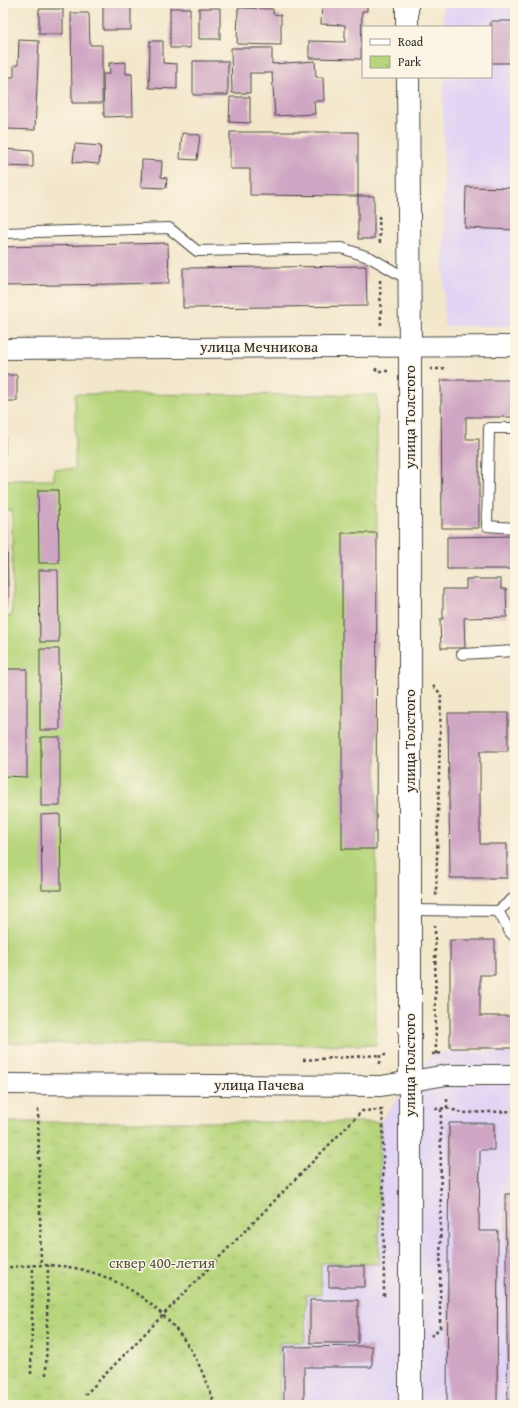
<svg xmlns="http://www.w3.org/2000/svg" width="518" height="1408" font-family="'Gentium Book Plus',serif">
<defs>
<pattern id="park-tufts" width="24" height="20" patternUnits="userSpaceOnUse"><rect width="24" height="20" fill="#b7d57c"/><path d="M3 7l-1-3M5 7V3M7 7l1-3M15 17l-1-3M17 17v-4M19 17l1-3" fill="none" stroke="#9eb76b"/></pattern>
</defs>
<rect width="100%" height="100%" fill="#fcf5e5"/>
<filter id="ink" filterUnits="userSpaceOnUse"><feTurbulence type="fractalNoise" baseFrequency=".025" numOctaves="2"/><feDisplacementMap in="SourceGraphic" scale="8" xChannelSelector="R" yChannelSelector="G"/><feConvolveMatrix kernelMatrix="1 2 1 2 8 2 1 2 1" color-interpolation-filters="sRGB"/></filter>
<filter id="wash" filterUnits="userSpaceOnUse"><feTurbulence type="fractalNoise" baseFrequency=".012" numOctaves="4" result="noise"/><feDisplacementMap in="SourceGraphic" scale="16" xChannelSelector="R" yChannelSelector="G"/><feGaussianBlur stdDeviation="0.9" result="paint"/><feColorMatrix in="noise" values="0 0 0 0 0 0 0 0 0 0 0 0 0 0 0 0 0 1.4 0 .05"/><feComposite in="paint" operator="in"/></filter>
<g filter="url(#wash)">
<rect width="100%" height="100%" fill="#f3e7cb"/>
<path fill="#e1d4f4" d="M443,3H515V326H444L443,77H491V27H443Z
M433,1052H515V1405H280L279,1343L305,1342L306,1295H321V1263L379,1264L380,1122Z"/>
<path fill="url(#park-tufts)" stroke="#718054" d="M3,1122H380L379,1264L321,1263V1295H306L305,1342L279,1343L280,1405H3Z"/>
<path fill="#b7d57c" stroke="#718054" d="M75,394L377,395L376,1045L3,1043V616H12V511H3V480H54V469H75Z"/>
<g id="blocks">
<path fill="#cfa6c3" d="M103,3H131V30H103Z
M322,3H367V11H362L361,59L309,58V41L345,42V25L321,24Z
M170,8H190V48H170Z
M199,8H220V39H199Z
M238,8L273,9V14L281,15V45L237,44Z
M39,9H63V34H39Z
M71,13H89L90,45H102V103H72Z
M491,21H515V63H491Z
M19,40L39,41L35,130L6,129L8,77H14V65H18Z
M150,41H163V63L177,64V89L149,88Z
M231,48H272V64L315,61L316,77H323L324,101H314L315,114L275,116L272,73H250V93H232Z
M193,61H228V95H193Z
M126,62V74H132L133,116L104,117L103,74H110L109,63Z
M230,97H250V123L229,122Z
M230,132H358V196L250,195V169H230Z
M182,133L200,135L197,160L180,159Z
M75,144L101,146L99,164L73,162Z
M3,149L33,151V167L3,166Z
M142,160L162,161L161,177L167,178L166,188L141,187Z
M466,187L515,188V230L465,228Z
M358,196H374V239H358Z
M168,243L169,283L3,286V247Z
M366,266L367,306L183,308V268Z
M3,375H17V401H5V455H3Z
M441,380H515V417H466V439H479V528H442Z
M38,490H58L59,563H39Z
M3,512H7L8,606H3Z
M342,533H377L376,849H342Z
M515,536V569H447V537Z
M39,570H58L59,642H40Z
M466,579H501V589H506L507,617L464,618L465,648H441L440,619H443V589H466Z
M40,649H59L60,730H40Z
M3,669H27V777L3,776Z
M448,713H508V751H480V844H507V878H450Z
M41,737H60V806H41Z
M60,814L61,890H42L41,815Z
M450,940H495V975H480V1016H515V1048H450Z
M449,1123H494V1150H480L479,1231H498L497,1405H447Z
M505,1194H515V1405H508Z
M329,1266H365V1287H329Z
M310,1300H358V1343H310Z
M372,1346V1367H304V1405H284V1347Z"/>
</g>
</g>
<g filter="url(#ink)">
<use href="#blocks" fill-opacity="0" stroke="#494743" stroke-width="1"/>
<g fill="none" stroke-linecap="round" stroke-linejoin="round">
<defs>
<path id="service" d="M3,233L169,228L197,251L342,248L371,258L409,280
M515,428H489L487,526L515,528
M462,654L515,651
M409,910L498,911L515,897
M498,911L510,932L515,937"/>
<path id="minor" d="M3,349L515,346
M3,1084L381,1086L447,1075H515"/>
<path id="tertiary" d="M407,3V27
M408,77L410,346V1405"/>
</defs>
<use href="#service" stroke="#494743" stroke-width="12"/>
<use href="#minor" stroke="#494743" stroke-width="22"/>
<use href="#tertiary" stroke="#494743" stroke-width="24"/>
<path stroke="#494743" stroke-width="2.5" stroke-dasharray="3 3" stroke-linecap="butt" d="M379,216L380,245
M380,280L381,327
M376,368V371H389
M430,369H443V366
M433,686L441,694L436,896
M435,925L436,1054
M432,1054L444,1053
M303,1060L380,1055
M380,1064V1055H389
M447,1108L463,1113L515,1111
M38,1109L41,1265
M435,1109L447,1108V1096
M3,1268C30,1265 52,1263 79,1269C136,1281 187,1327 206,1382C209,1389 213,1397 214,1405
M431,1336L440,1328L441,1108
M31,1374L33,1265
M46,1375L48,1265
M85,1395L362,1111L382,1110L383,1127L384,1298"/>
<use href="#service" stroke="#fff" stroke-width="10"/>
<use href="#minor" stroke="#fff" stroke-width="20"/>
<use href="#tertiary" stroke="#fff" stroke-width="22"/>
</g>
</g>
<g text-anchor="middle" stroke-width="3" stroke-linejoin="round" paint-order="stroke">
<g font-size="15" fill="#2b2b2b" stroke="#fcf5e5">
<text x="259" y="352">улица Мечникова</text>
<text transform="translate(410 417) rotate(-90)" y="5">улица Толстого</text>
<text transform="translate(410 741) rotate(-90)" y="5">улица Толстого</text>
<text transform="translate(410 1065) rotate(-90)" y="5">улица Толстого</text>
<text x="259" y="1090">улица Пачева</text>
</g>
<g font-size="15" fill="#4e563f" stroke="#fcf5e5">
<text x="162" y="1268">сквер 400-летия</text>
</g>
</g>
<rect width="518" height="1408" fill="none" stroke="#fcf5e5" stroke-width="16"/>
<rect x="362" y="26" width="130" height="52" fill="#fcf5e5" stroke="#a8a49b"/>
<rect x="370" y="39" width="20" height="6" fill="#ffffff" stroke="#a8a49b"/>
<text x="398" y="46" font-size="12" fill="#2b2b2b">Road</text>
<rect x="370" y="56" width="20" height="12" fill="url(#park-tufts)" stroke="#a8a49b"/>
<text x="398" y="66" font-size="12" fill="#2b2b2b">Park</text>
</svg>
